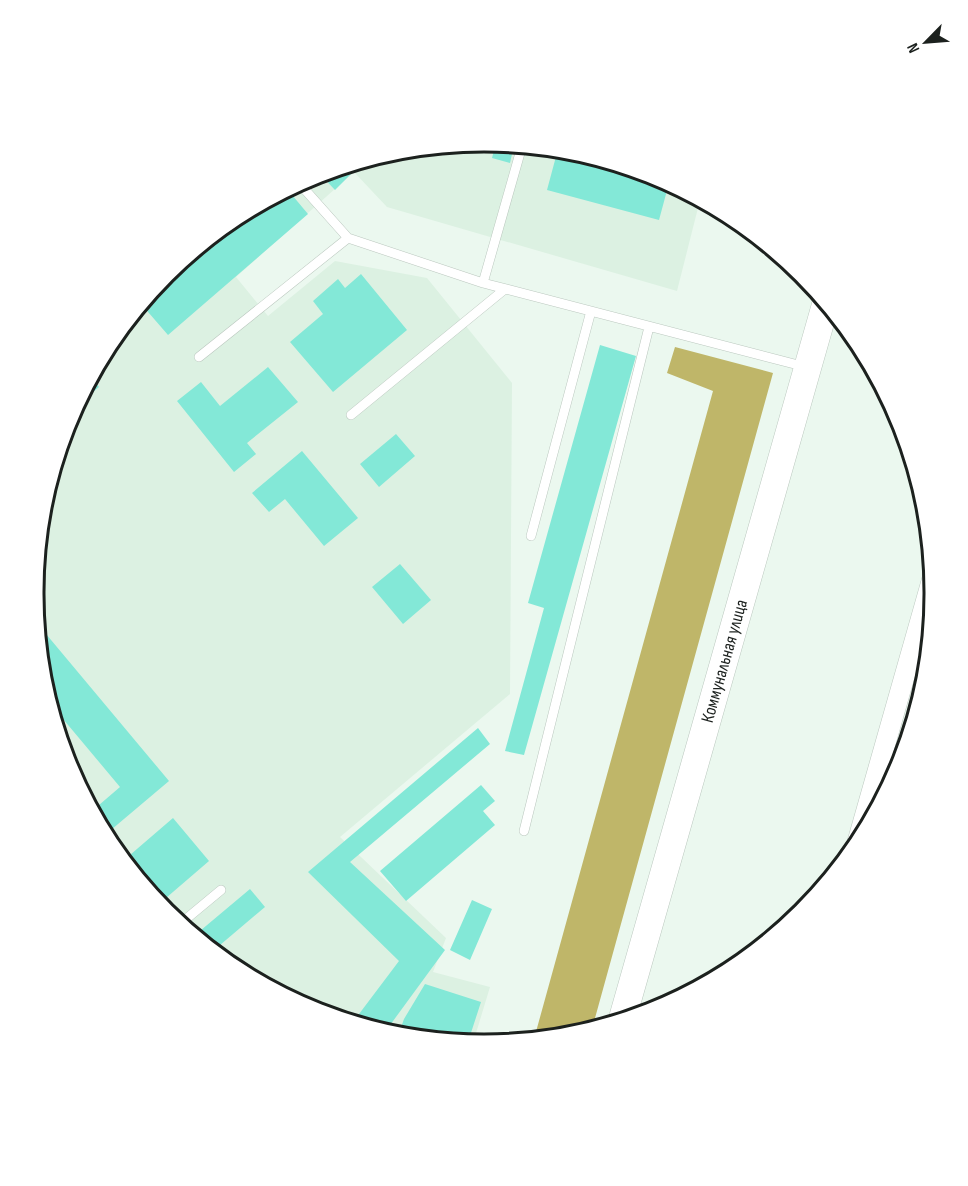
<svg xmlns="http://www.w3.org/2000/svg" width="968" height="1186" font-family="'Sofia Sans Condensed',sans-serif">
<rect width="100%" height="100%" fill="#ebf8ef"/>
<path fill="#dcf1e2" d="M484,142L572,151L657,176L700,200L677,291L387,207L354,172L236,277L268,316L335,261L427,278L512,383L510,694L340,837L446,938L433,972L490,987L473,1043L396,1035L311,1010L233,968L165,912L109,843L67,765L42,681L33,593L42,505L67,420L109,342L165,274L234,218L312,176L396,151Z"/>
<path fill="#bfb669" d="M675,347L773,373L592,1029L572,1035L534,1039L713,391L667,373Z"/>
<path fill="#83e8d7" d="M496,143L514,145L510,163L492,158Z
M558,149L572,151L657,176L669,183L659,220L547,190Z
M349,165L354,171L335,190L320,174Z
M287,189L308,214L168,335L142,305L221,238L216,232L234,218Z
M361,274L407,330L333,392L290,342L323,314L313,301L338,279L345,288Z
M600,345L636,356L524,755L505,751L544,608L528,603Z
M268,367L298,402L247,443L256,454L234,472L177,401L201,382L220,406Z
M91,377L99,387L75,407H74Z
M396,434L415,456L379,487L360,464Z
M302,451L358,518L324,546L285,499L269,512L252,493Z
M400,564L431,600L403,624L372,587Z
M36,622L169,781L105,835L92,811L120,787L48,701L42,681Z
M478,728L490,744L350,862L445,950L385,1032L353,1022L399,961L308,872Z
M481,785L495,801L483,811L495,825L406,901L380,871Z
M173,818L209,861L159,904L123,861Z
M250,889L265,907L213,951L194,936Z
M472,900L492,909L470,960L450,950Z
M425,984L481,1002L468,1042L398,1036L404,1019Z"/>
<g fill="none" stroke-linecap="round" stroke-linejoin="round">
<defs>
<path id="lane" d="M299,183L348,238
M483,283L522,146
M199,357L348,238L483,283L806,367
M351,415L505,289
M531,536L591,311
M524,831L649,327
M180,924L221,890"/>
<path id="street" d="M856,847L933,576"/>
<path id="secondary" d="M622,1020L826,303"/>
</defs>
<use href="#lane" stroke="#bac7be" stroke-width="10"/>
<use href="#street" stroke="#bac7be" stroke-width="21"/>
<use href="#secondary" stroke="#bac7be" stroke-width="28"/>
<use href="#lane" stroke="#fff" stroke-width="9"/>
<use href="#street" stroke="#fff" stroke-width="20"/>
<use href="#secondary" stroke="#fff" stroke-width="27"/>
</g>
<g text-anchor="middle" stroke-width="4.5" stroke-linejoin="round" paint-order="stroke">
<g font-size="18" fill="#1c211e" stroke="#fff">
<text transform="translate(724 661) rotate(-74)" y="6">Коммунальная улица</text>
</g>
</g>
<path d="M0 0H968V1186H0ZM484 152H484A440 440 0 0 1 924 592V594A440 440 0 0 1 484 1034H484A440 440 0 0 1 44 594V592A440 440 0 0 1 484 152Z" fill="#fff" fill-rule="evenodd"/>
<path fill="none" stroke="#1c211e" stroke-width="3" d="M484 152H484A440 440 0 0 1 924 592V594A440 440 0 0 1 484 1034H484A440 440 0 0 1 44 594V592A440 440 0 0 1 484 152Z"/>
<g transform="translate(926 42) rotate(245)" stroke="#ffffff" stroke-width="4.5" paint-order="stroke">
<path d="M0-4.5L10 22L0 15L-10 22Z" fill="#1c211e"/>
<text y="-9" font-size="16" font-weight="bold" text-anchor="middle" fill="#1c211e">N</text>
</g>
</svg>
